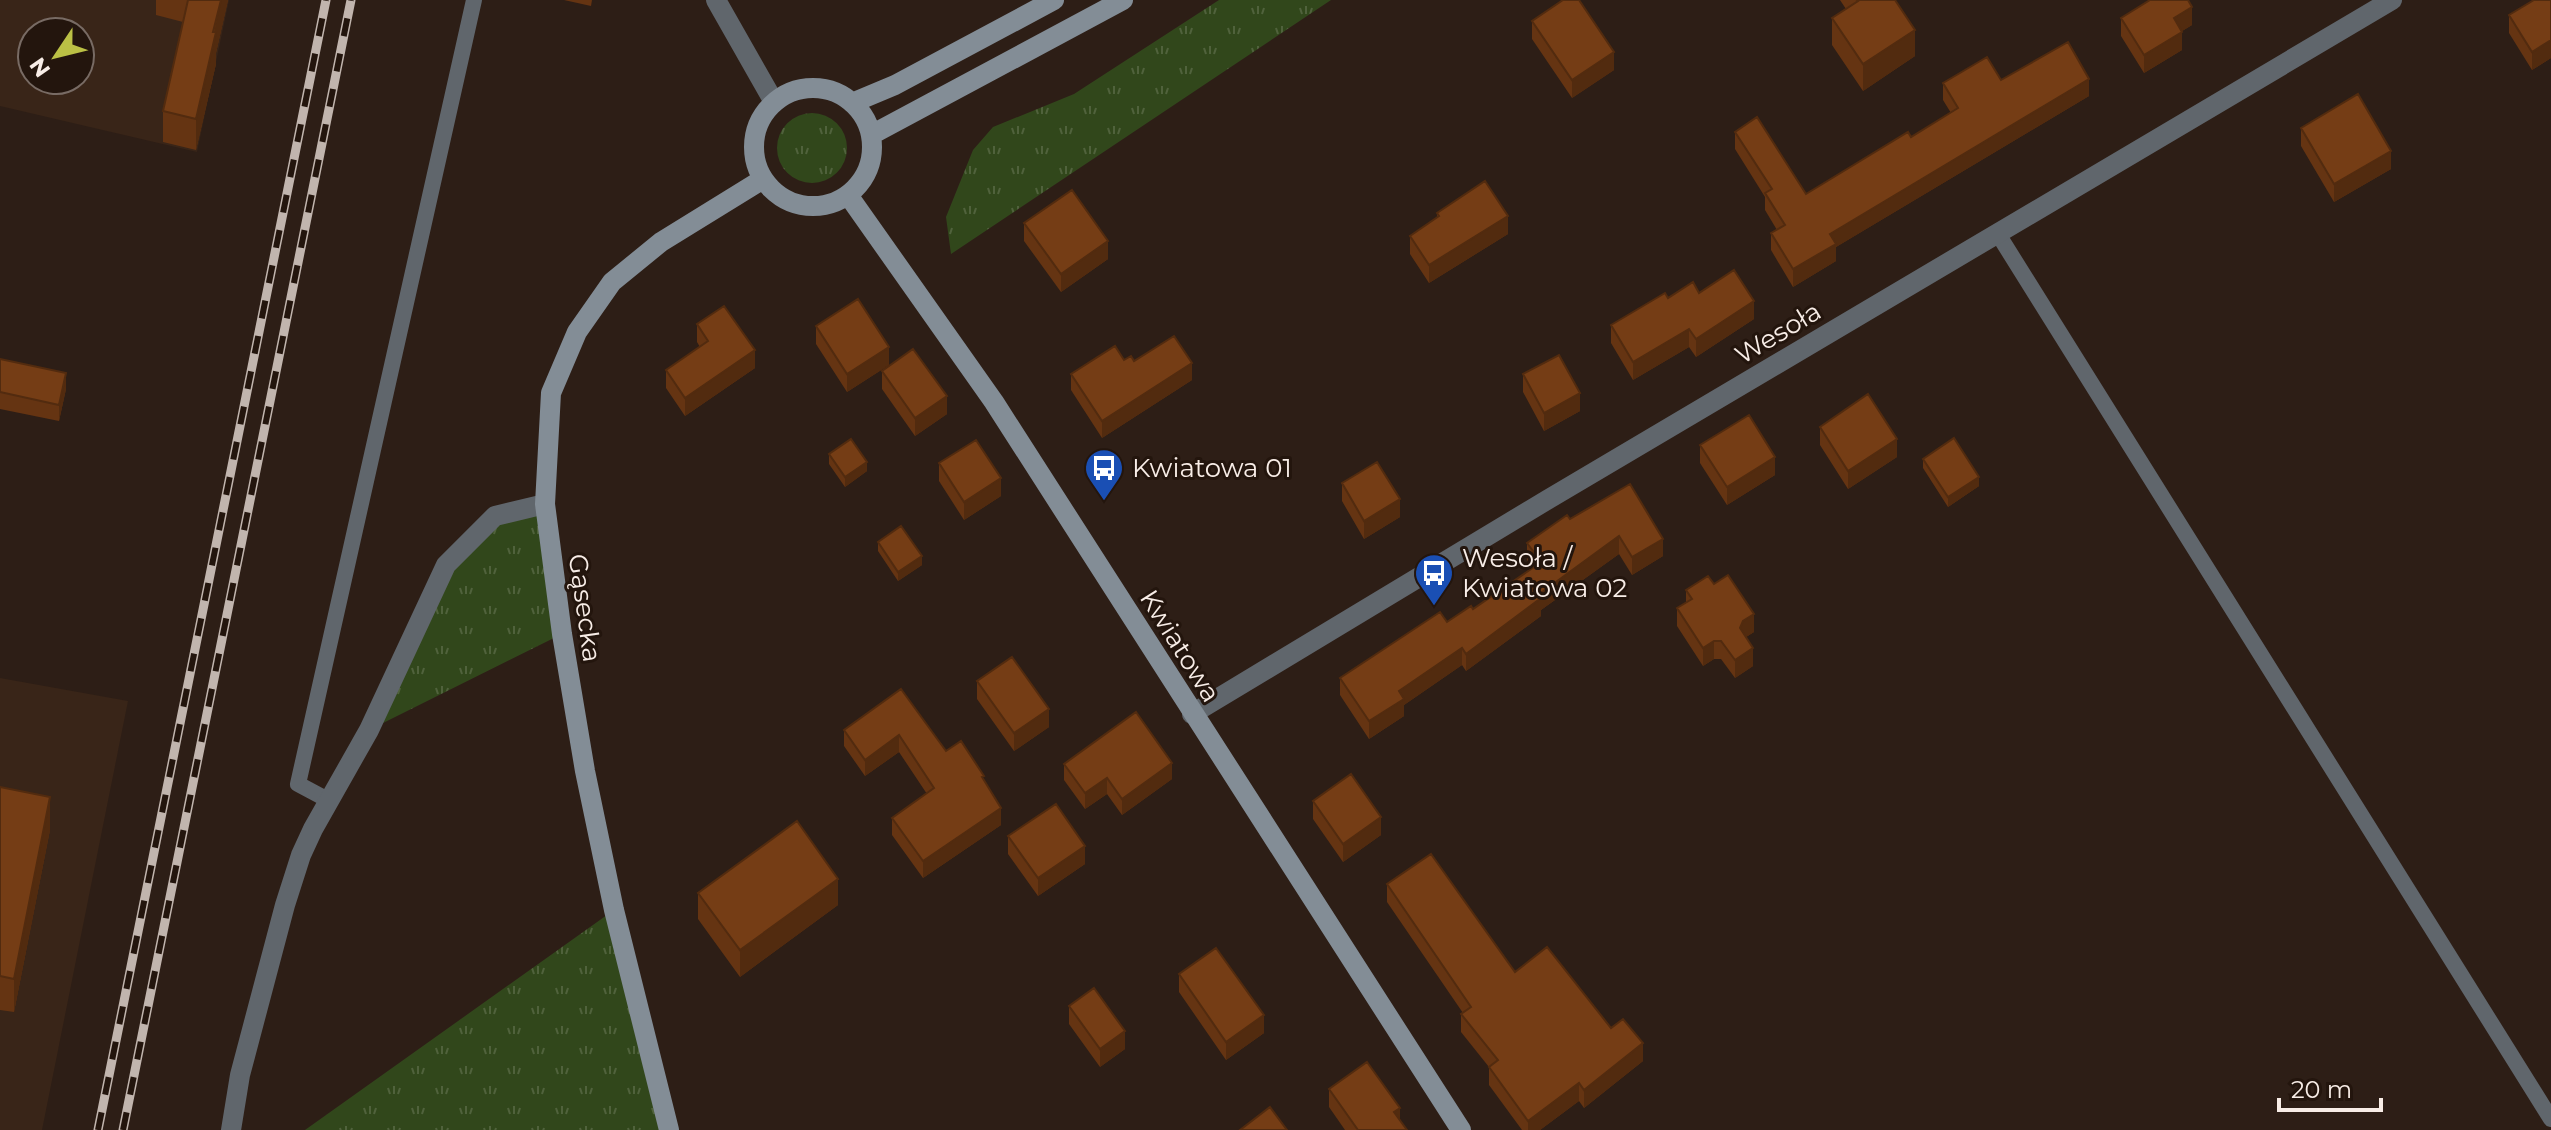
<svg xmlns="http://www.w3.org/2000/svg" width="2551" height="1130" font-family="Montserrat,sans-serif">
<defs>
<pattern id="grass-tufts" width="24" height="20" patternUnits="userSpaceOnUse" patternTransform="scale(2)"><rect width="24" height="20" fill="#31471b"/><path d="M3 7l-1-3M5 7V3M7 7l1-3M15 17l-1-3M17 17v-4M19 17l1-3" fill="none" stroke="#50623c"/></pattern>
</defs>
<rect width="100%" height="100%" fill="#2d1e16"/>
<path fill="#392518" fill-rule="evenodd" d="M0,0H229L197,152L0,106ZM32,32H80V80H32Z
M0,678L128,701L42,1130H0Z"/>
<path fill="url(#grass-tufts)" d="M1219,0H1331L951,254L946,217L973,150L993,127L1074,94Z
M777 148a35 35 0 1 1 70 0a35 35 0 1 1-70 0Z
M545,504L562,634L369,730L446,565L495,516Z
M614,910L669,1130H305Z"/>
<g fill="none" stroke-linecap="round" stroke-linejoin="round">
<path stroke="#60666c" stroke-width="16" d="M1998,234L2551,1119
M328,800L298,784L474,0"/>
<path stroke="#60666c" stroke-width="20" d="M716,0L774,102
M1192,714L1547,500L2392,0
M231,1130L240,1075L285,905L301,855L313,829L369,730L446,565L495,516L545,504"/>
<path stroke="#838d96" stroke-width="20" d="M754 147a59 59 0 1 1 118 0a59 59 0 1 1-118 0Z
M852,103L895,85L1054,0
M871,135L1123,0
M848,195L994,402L1461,1130
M669,1130L614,910L585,771L562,634L545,504L551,393L577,332L612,282L661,242L763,179"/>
<defs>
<path id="rail" d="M98,1130L326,0
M123,1130L351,0"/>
</defs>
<use href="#rail" stroke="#c1b5ae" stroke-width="9"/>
<use href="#rail" stroke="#23150d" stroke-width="6" stroke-dasharray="18" stroke-linecap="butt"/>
</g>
<path fill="#653412" d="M156,0H228L216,53V64L196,150L163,142V111L183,22L156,15Z
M564,0H592L591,6Z
M1840,0H1895L1915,56L1863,91L1832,45V18L1846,9Z
M2551,0V58L2532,70L2509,33V15Z
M2121,18L2192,25L2182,31V50L2144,73L2121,36Z
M1532,21L1614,70L1572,98L1532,39Z
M2001,80L2089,96L1836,247V261L1793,287L1771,250V233L1777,230L1765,210V197L1735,149V132L1806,194L1911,137L1951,113L1943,100V83Z
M2301,128L2391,169L2334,202L2301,146Z
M1437,213L1508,234L1429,283L1410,254V236L1437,218Z
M1024,223L1108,259L1061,292L1024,241Z
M1699,293L1754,319L1696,357L1689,347L1633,380L1611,343V325L1668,298Z
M697,324L755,368L685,416L666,388V370L700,347L697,342Z
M816,326L889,365L847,392L816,344Z
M0,359L66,389L59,421L0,409Z
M1124,360L1192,380L1102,438L1071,390V374Z
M882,371L947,414L915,436L882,389Z
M1523,374L1580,411L1544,431L1523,392Z
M1820,427L1897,457L1848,489L1820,445Z
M1700,445L1775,475L1727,505L1700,463Z
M829,454L867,471L845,487L829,464Z
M1923,459L1979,486L1948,507L1923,468Z
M939,463L1001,496L964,520L939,481Z
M1342,483L1400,517L1364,539L1342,501Z
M1630,484L1663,556L1632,575L1619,554L1541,610V616L1466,671L1462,665L1404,705V716L1369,739L1340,695V678L1473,609L1532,568V566L1527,560V543Z
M878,542L922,565L898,581L878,551Z
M1714,584L1754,632L1746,637L1753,666L1735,678L1721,659H1714L1703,666L1677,626V608L1686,603V590Z
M977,681L1049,727L1014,751L977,699Z
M901,689L946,751L984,781L1001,825L923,878L892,835V818L927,794L899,752L865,776L844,746V730Z
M1064,764L1172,779L1122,815L1107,794L1085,809L1064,780Z
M0,787L50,830L14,1012L0,1010Z
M1313,801L1381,835L1343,862L1313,819Z
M1008,836L1085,864L1038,896L1008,854Z
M1387,884L1515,972L1611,1028L1643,1061L1584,1108L1579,1101L1540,1130H1522L1489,1085V1067L1461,1032V1014L1463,1013L1387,902Z
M698,893L838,905L740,977L698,919Z
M1179,974L1264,1033L1226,1060L1179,992Z
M1069,1006L1125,1049L1100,1067L1069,1024Z
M1329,1089L1400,1121L1407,1130H1345L1329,1107Z"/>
<path fill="#522b0f" d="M221,0H228L216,53V64L196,150V119Z
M2192,7V25L2174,36V18Z
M1915,30V56L1863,91V64Z
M2182,32V50L2144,73V55Z
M2551,40V58L2532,70V52Z
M1614,52V70L1572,98V80Z
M2089,79V96L1836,247V261L1793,287V269L1830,234Z
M2391,151V169L2334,202V184Z
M1508,216V234L1429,283V265Z
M1108,241V259L1061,292V274Z
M1754,301V319L1696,357V339Z
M1689,329V347L1633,380V362Z
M889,347V365L847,392V374Z
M755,350V368L685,416V398Z
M1192,363V380L1102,438V421Z
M66,373V389L59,421V405Z
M1580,393V411L1544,431V413Z
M947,396V414L915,436V418Z
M1897,439V457L1848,489V471Z
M1775,457V475L1727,505V487Z
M867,462V471L845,487V477Z
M1979,477V486L1948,507V497Z
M1001,478V496L964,520V502Z
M1400,499V517L1364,539V521Z
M1619,536V554L1541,610V616L1466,671V654L1538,595Z
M1663,539V556L1632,575V557Z
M922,556V565L898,581V572Z
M1754,614V632L1743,639L1740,628L1743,621Z
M1714,641V659L1703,666V648Z
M1462,648V665L1404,705V716L1369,739V721L1399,691Z
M1753,648V666L1735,678V660Z
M1049,709V727L1014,751V733Z
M899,735V752L865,776V760Z
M1172,763V779L1122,815V799Z
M1107,778V794L1085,809V793Z
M50,797V830L14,1012V979Z
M1001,808V825L923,878V861Z
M1381,817V835L1343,862V844Z
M1085,846V864L1038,896V878Z
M838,879V905L740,977V950Z
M1264,1015V1033L1226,1060V1042Z
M1125,1031V1049L1100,1067V1049Z
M1643,1043V1061L1584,1108V1090Z
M1579,1083V1101L1540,1130H1528V1121Z
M1400,1108V1126L1394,1112Z"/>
<path fill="#753d15" stroke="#522b0f" stroke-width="2" d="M188,0H221L213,32H216L196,119L163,111Z
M1563,0H1579L1614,52L1572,80L1532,21Z
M1857,0H1895L1915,30L1863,64L1832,18L1858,1Z
M2150,0H2188L2192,7L2174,18L2182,32L2144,55L2121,18Z
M2534,0H2551V40L2532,52L2509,15Z
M2068,42L2089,79L1830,234L1836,244L1793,269L1771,233L1785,225L1765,193L1772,189L1735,132L1757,117L1806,194L1908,132L1911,137L1958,108L1943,83L1987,57L2001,80Z
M2358,94L2391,151L2334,184L2301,128Z
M1485,181L1508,216L1429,265L1410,236L1439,216L1437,213Z
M1072,190L1108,241L1061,274L1024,223Z
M1734,270L1754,301L1696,339L1689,329L1633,362L1611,325L1665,293L1668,298L1693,282L1699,293Z
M858,299L889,347L847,374L816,326Z
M724,306L755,350L685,398L666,370L708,341L697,324Z
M1174,336L1192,363L1102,421L1071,374L1115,346L1124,360L1131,356L1134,361Z
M913,349L947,396L915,418L882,371Z
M1559,355L1580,393L1544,413L1523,374Z
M0,359L66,373L59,405L0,392Z
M1868,394L1897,439L1848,471L1820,427Z
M1749,415L1775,457L1727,487L1700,445Z
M1954,438L1979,477L1948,497L1923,459Z
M851,439L867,462L845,477L829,454Z
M976,440L1001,478L964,502L939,463Z
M1377,462L1400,499L1364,521L1342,483Z
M1630,484L1663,539L1632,557L1619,536L1538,595L1541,598L1466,654L1462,648L1399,691L1404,699L1369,721L1340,678L1440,612L1447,622L1471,606L1473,609L1534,567L1532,564L1539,559L1527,543L1567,515L1570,519Z
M901,526L922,556L898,572L878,542Z
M1728,575L1754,614L1743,621L1740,628L1753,648L1735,660L1721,641H1714L1703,648L1677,608L1692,599L1686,590L1708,576L1714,584Z
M1012,657L1049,709L1014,733L977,681Z
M901,689L946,751L961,741L984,776L982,777L1001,808L923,861L892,818L934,788L899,735L865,760L844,730Z
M1136,712L1172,763L1122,799L1107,778L1085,793L1064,764Z
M1351,774L1381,817L1343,844L1313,801Z
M0,787L50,797L14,979L0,976Z
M1056,804L1085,846L1038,878L1008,836Z
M797,821L838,879L740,950L698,893Z
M1431,854L1515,972L1547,947L1611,1028L1623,1019L1643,1043L1584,1090L1579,1083L1528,1121L1489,1067L1498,1060L1461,1014L1471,1007L1387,884Z
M1216,948L1264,1015L1226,1042L1179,974Z
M1094,988L1125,1031L1100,1049L1069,1006Z
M1367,1062L1400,1108L1394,1112L1407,1130H1358L1329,1089Z
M1270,1107L1287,1130H1240Z"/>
<defs>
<symbol id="bus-pin" viewBox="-11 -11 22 30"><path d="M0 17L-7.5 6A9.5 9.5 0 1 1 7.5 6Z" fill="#1a4fb4" stroke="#23150d"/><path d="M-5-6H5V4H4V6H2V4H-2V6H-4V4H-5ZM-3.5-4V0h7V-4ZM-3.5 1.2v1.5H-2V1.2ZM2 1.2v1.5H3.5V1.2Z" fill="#fff"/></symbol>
</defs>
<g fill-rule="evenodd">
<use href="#bus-pin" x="1082" y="446" width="44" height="60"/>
<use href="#bus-pin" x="1412" y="551" width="44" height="60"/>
</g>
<g text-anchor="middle" stroke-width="6" stroke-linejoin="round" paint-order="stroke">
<g font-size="26" fill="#f8ede7" stroke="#23150d">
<text transform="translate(1778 333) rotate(-31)" y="9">Wesoła</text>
<text transform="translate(585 608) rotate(82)" y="9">Gąsecka</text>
<text transform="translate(1180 646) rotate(58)" y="9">Kwiatowa</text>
</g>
<g font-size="26" fill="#f8ede7" stroke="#23150d" text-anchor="start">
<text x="1132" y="477">Kwiatowa 01</text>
<text x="1462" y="567">Wesoła /<tspan x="1462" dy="30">Kwiatowa 02</tspan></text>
</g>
</g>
<g transform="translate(56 56) rotate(235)"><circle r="38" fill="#23150d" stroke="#786b64" stroke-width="2"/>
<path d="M0-6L14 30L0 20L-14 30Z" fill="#bbc045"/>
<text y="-12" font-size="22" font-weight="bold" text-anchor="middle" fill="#f8ede7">N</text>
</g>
<path d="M2279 1098v12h102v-12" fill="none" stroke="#f8ede7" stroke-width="4"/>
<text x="2291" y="1098" font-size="24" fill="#f8ede7" stroke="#23150d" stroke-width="6" paint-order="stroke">20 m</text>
</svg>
